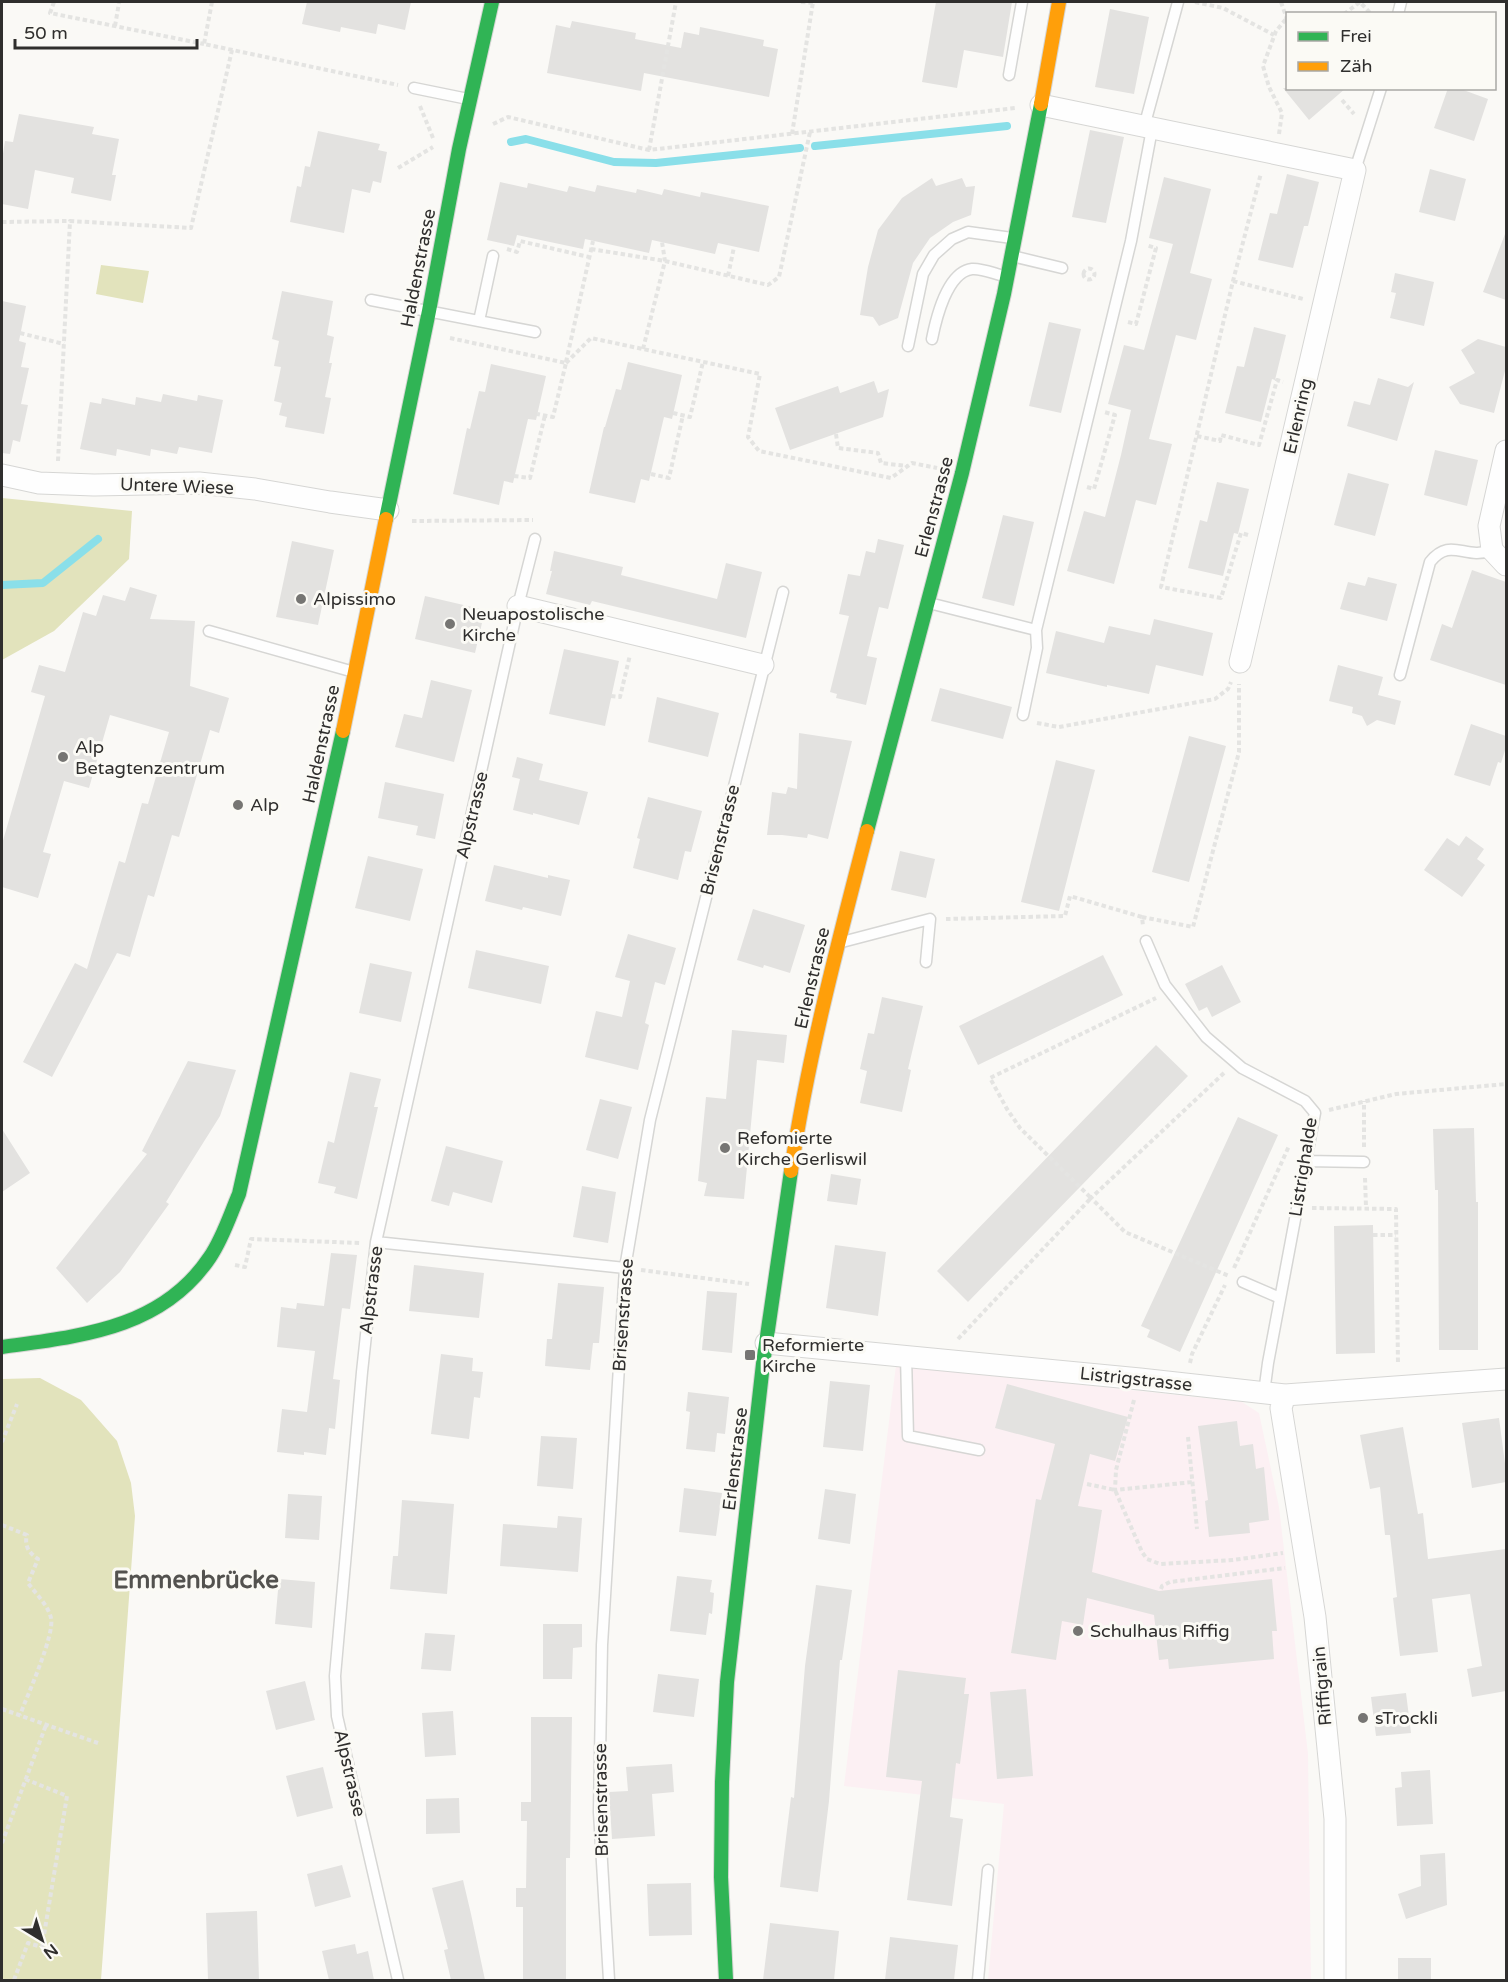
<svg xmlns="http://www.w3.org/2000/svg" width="1508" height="1982" font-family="'Varela Round',sans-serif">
<rect width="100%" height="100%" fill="#faf9f6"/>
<path fill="#fcf0f3" d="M896,1365L1242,1402L1259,1413L1279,1507L1308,1754L1311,1980H988L1004,1804L844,1786Z"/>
<path fill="#e2e3bc" d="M101,265L149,271L143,303L96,294Z
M2,498L132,511L129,559L54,631L2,660Z
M40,1378L81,1400L117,1441L131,1483L135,1516L101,1980H2V1379Z"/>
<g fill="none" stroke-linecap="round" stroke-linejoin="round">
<path stroke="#8adfe9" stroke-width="8" d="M511,142L526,139L614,162L656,163L800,148
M815,146L1007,126
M2,585L43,583L98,539"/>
</g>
<path fill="#e3e2e0" d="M307,2H411L405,30L378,24L376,34L341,27L340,32L302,24Z
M936,2H1012L1003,57L964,50L957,88L922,82Z
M1110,9L1149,17L1134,94L1095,87Z
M572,21L636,33L635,39L681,48L684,32L699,35L700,27L764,40L763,46L778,49L769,97L644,73L641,91L547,73L556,25L570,28Z
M1283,88H1346L1309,120Z
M1448,88H1458L1488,99L1474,141L1434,128Z
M19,114L94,127L92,134L119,139L112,175H116L111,201L71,193L74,178L35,170L28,209L2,204V160L5,141L13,142Z
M1090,130L1124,137L1106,223L1072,217Z
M318,131L380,144L378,150L387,152L381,183L373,181L370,193L352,189L344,233L290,222L297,186L301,187L305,166L310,167Z
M1430,169L1466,179L1455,221L1419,212Z
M1287,174L1319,182L1308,226H1304L1293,268L1258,260L1270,213L1277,214Z
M1164,177L1211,189L1190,273L1212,279L1196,340L1176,335L1149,439L1172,444L1166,467L1156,505L1136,500L1114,584L1067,571L1084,511L1105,517L1121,455L1131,410L1108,404L1124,345L1144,350L1173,244L1149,238Z
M932,178L936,186L962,178L966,187L975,186L971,215L953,222L930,238L913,263L898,318L879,326L873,317L860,315L868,267L878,230L902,198Z
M500,182L527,188L528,183L567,192L569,186L595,192L597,185L636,193L637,189L662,195L664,189L700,197L701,192L769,206L759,252L718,243L715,254L652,240L649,253L585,239L583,249L517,235L514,246L487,240Z
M1505,234H1506V300L1483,292Z
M1395,273L1434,282L1424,326L1390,318L1396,293L1391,292Z
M282,291L333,301L327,335L334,337L329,363H332L325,397L331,398L324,434L285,427L287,417L279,415L282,403L274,401L281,367L274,366L279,341L272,339Z
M2,301L26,306L19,341L26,343L21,367L29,368L21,404L28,405L20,442L13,440L10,454L2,453Z
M1049,322L1081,329L1061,413L1029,406Z
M1254,327L1286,335L1275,380L1272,379L1261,422L1225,413L1237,366L1244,367Z
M1478,339L1506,347V367L1494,413L1460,404L1449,387L1475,373L1461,350Z
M628,362L682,375L672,419L664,417L649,481L641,479L635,503L589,493L604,427H605L616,389L621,390Z
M491,364L546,376L536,420L528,419L513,483L504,481L499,505L453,494L467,428L470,429L479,391L485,392Z
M1378,378L1408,387L1414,382L1397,441L1347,426L1354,401L1370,405Z
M874,381L878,393L889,389L883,417L790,450L775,408L838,386L840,393Z
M163,394L197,401L198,395L223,400L212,453L179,447L177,454L151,449L150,456L117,449L116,456L80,449L90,402L101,404L102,398L135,405L136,397L161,402Z
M1435,450L1478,460L1467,506L1424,495Z
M1348,473L1389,484L1375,536L1334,525Z
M1217,482L1249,489L1238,534L1234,533L1223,576L1188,568L1200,520L1207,522Z
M1003,515L1034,522L1014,606L982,598Z
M878,539L904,545L888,609L879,607L867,656L877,658L866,705L836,698L837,694L830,692L849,616L839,614L848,574L860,576L866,551L875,553Z
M292,541L334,550L318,625L276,617Z
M554,551L623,567L621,575L717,599L726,563L762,572L746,638L592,601L590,605L546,594L552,571H550Z
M1472,570L1506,582V685L1430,660L1442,624L1452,628Z
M1368,577L1397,584L1387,621L1340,609L1348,582L1365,586Z
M130,587L157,595L150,619L195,621L190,686L229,698L219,733L210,730L179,837L172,835L154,897L148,895L130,957L117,953L52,1077L23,1062L75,963L87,969L119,861L125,863L142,803L148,804L169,732L110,715L89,788L64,781L43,852L51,854L38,898L2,887V844L45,696L31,692L39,665L65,672L83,612L96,616L103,595L125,601Z
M425,596L485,610L475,653L415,639Z
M1154,619L1213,633L1203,676L1156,665L1149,694L1107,685V687L1046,673L1056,631L1104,643L1109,626L1150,635Z
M564,649L619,661L605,726L549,714Z
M1338,665L1383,677L1378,695L1401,701L1395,725L1377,720L1367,726L1362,716L1352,713L1353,707L1329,701Z
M431,680L472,690L454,762L395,747L404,714L422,718Z
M940,688L1012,707L1003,739L931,721Z
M657,697L719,713L708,757L648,742Z
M1471,724L1506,736V747L1501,763L1498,762L1490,786L1454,775Z
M799,733L852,741L828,839L808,834L807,838L782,835H767L772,792L786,794L788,787L797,789Z
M1189,736L1226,746L1189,882L1152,872Z
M517,757L543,764L539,780L588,792L579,825L533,813V815L513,810L520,779L512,777Z
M1056,760L1095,770L1059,911L1021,902Z
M385,782L444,794L435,839L416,835L418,826L378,818Z
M648,797L702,811L691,852L685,851L678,880L633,868L640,839L637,838Z
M1466,836L1484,849L1477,859L1485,865L1462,897L1424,870L1447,838L1459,846Z
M900,851L935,859L926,898L891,890Z
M368,856L423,869L410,921L355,908Z
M494,865L548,878V875L570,880L561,916L523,907L522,910L485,901Z
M753,909L805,925L790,973L764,965L763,968L737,960Z
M628,934L676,948L665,985L655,982L645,1023L649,1025L638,1070L585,1057L596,1011L622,1017L630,981L615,977Z
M476,950L549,966L541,1004L468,988Z
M1103,955L1123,995L978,1065L959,1026Z
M370,963L412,972L401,1022L359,1013Z
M1222,965L1241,1002L1212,1017L1207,1007L1199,1011L1185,984Z
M882,997L923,1006L908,1069L911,1070L902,1112L860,1103L867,1071L860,1069L868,1033L874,1034Z
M732,1030L787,1035L784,1063L757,1060L744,1199L704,1196L707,1183L698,1181L706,1097L726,1099Z
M1156,1045L1188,1076L968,1302L937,1271Z
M188,1061L236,1070L220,1116L166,1202L169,1204L120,1272L87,1303L56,1268L147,1154L142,1151Z
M350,1072L381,1079L374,1107H378L357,1199L334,1193L336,1187L318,1183L328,1141L334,1143Z
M600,1099L632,1107L618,1159L586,1150Z
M1238,1117L1278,1135L1180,1352L1147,1337L1150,1330L1141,1326Z
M1474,1128L1476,1202H1478V1350H1439L1438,1190H1435L1433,1129Z
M2,1129L30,1173L2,1192Z
M446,1146L503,1161L492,1203L453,1192L449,1206L431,1201Z
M831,1174L861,1179L857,1205L827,1201Z
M582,1186L616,1192L608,1243L573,1237Z
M1373,1225L1375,1353L1336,1354L1334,1226Z
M835,1245L886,1252L878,1316L826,1308Z
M331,1253L357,1255L350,1309L324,1306Z
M414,1265L484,1273L479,1318L409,1311Z
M558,1283L604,1287L599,1343H593L590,1370L545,1366L547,1339H552Z
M707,1291L737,1293L732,1353L702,1350Z
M297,1303L342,1308L333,1379L340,1380L335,1429L329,1428L326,1455L304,1452V1455L277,1452L282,1409L307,1412L315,1351L277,1347L281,1307L296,1309Z
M441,1354L473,1358L472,1371L483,1372L480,1398L474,1397L469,1439L431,1434Z
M830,1381L870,1385L863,1451L823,1447Z
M1007,1384L1128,1417L1115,1461L1090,1454L1078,1506L1102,1510L1092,1572L1159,1591L1272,1579L1277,1631H1272L1274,1659L1169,1669L1168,1659L1159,1660L1154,1615L1087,1598L1083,1625L1062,1621L1056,1660L1011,1653L1036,1499L1041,1500L1055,1444L995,1428Z
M688,1392L729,1397L725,1434L717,1433L715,1452L686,1449L690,1412L686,1411Z
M1499,1418L1506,1471V1482L1472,1488L1462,1423Z
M1237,1421L1240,1446L1253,1444L1256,1469L1264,1467L1269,1520L1249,1523L1250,1533L1209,1537L1205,1501L1208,1500L1198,1426Z
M1403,1427L1418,1514L1423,1513L1428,1559L1506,1549V1691L1472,1697L1467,1669L1482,1666L1470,1594L1432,1599L1438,1652L1400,1656L1393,1598L1397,1597L1390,1535H1385L1380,1487L1370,1489L1360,1435Z
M541,1436L577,1438L573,1489L537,1486Z
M684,1488L722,1493L716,1536L679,1532Z
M825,1489L856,1494L850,1544L818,1539Z
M288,1494L322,1496L319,1540L285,1538Z
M402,1500L454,1504L447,1594L390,1589L393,1556H398Z
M558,1516L582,1518L578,1572L500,1566L503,1524L557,1528Z
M677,1576L712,1580L710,1592L714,1593L712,1614L709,1613L706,1635L670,1631Z
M279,1579L315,1582L312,1628L275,1624Z
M816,1585L852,1590L842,1660H840L829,1801L818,1892L780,1887L791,1797L794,1798L805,1666Z
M543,1624H582V1647L573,1648L572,1679H543Z
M425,1633L455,1635L451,1671L421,1669Z
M898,1670L966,1678L964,1694H969L960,1764L956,1763L950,1817L963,1819L952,1906L907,1900L922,1781L886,1777Z
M658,1674L699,1679L694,1717L653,1712Z
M305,1681L315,1720L276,1730L266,1691Z
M1026,1689L1033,1776L997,1779L990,1692Z
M1406,1693L1411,1733L1376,1736L1371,1697Z
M453,1711L456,1755L425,1757L422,1713Z
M531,1717H572L570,1858H566V1980H523V1907H516V1888H526L527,1821H521V1802H531Z
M672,1764L674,1792L652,1794L655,1836L612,1839L609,1792L628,1791L626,1767Z
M323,1767L333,1808L297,1817L286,1776Z
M1430,1770L1433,1824L1397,1826L1395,1788L1402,1787L1401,1772Z
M459,1798L460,1833L426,1834V1799Z
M1445,1853L1447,1905L1406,1919L1398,1894L1421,1886L1420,1855Z
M342,1865L351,1897L315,1907L307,1874Z
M463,1880L471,1914L485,1980H451L444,1950L448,1949L432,1888Z
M691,1883L692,1935L649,1936L647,1884Z
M257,1911L259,1980H208L206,1913Z
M770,1923L839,1931L834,1980H763Z
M890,1937L958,1945L954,1980H885Z
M355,1944L357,1954L368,1951L374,1980H329L322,1951Z
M1398,1958H1431V1980H1398Z"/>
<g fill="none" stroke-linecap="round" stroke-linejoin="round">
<defs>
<path id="lane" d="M1398,14L1401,2
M1009,75L1022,2
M414,88L468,99
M1144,127L1178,2
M1355,170L1381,88
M1012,256L1062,268
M371,300L535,332
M479,321L493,256
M932,339C936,319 947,272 972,269C981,268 995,274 1004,276
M908,346L923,274L934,255L952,239L968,232L1012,238
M929,603L1036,630
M209,631L354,672
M1400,675L1430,562C1451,536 1465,561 1492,550
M1023,715L1037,648L1036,630L1131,241L1152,129
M1146,941L1165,985L1206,1037L1242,1068L1305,1101L1315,1113L1268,1363L1264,1393
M842,942L930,919L926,962
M1306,1161L1364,1162
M376,1242L625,1268
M1243,1282L1280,1298
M906,1356L908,1436L979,1450
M398,1980L337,1716L335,1676L362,1372L376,1242L518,606L535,539
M609,1980L599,1812L602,1645L625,1268L650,1120L783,592
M978,1980L988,1870"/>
<path id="street" d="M1041,105L1355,170L1240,662
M1506,451L1489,526L1492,550L1506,565
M2,475L39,483L94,485L199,483L255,489L330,502L388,510
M518,606L763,665
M766,1343L1140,1379L1285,1395L1506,1379
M1285,1395L1281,1408L1315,1617L1335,1819V1980"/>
<path id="fast" d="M386,519L429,311L459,149L492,2
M867,831L962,473L1004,294L1041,104
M2,1347C81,1336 162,1329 210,1257C223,1238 230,1215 239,1194L343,731
M726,1980L721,1877L722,1782L727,1682L763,1364L791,1171"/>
<path id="slow" d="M1041,104L1059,2
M343,731L386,519
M791,1171C808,1056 838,943 867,831"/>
</defs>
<use href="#lane" stroke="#d6d6d4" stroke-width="13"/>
<use href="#street" stroke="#d6d6d4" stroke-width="23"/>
<use href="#fast" stroke="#d6d6d4" stroke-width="16"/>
<use href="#slow" stroke="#d6d6d4" stroke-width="16"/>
<path stroke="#e4e4e2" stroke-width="4" stroke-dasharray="4.5 3" stroke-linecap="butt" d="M54,2L50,13L204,44
M212,2L204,44L398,85
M801,2L813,3
M1195,2L1223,8L1274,35
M1281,2L1288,22
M1344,14L1360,2L1371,14
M115,26L119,3
M1342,100L1354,114
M420,106L433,138
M493,124L508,117L649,150L1015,108
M792,134L813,2
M1279,134L1282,113L1269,87L1263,66L1276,31L1286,19
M649,150L676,2
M398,168L433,147
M2,222L70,221
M507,249L517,252L520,241L589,257
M591,249L665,261L768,285L779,277L810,132
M1083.5 274a5.5 5.5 0 1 1 11 0a5.5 5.5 0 1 1-11 0Z
M728,276L734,247
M1233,281L1303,299
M1128,322L1136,324L1156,248L1146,245
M20,333L64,344
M450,338L566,363L553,417L537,414
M643,349L665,261L662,242
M566,362L593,241
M566,363L591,338L760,374L748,437L759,451L891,478L912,463L937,468
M673,413L690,417L703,362
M836,434L838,448L878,453L881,463L907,466
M1197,436L1220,441L1221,435L1259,445L1277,380L1283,382
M58,461L70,221L191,228L232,50
M651,474L669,478L683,415
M514,476L530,478L545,415
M1087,487L1094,489L1115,415L1104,412
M412,521L533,520
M1248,535L1241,533L1221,598L1161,587L1233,281L1261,173
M611,696L620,697L630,655
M1037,723L1059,727L1215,699L1228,689L1231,682
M1142,917L1193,927L1239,752V684
M946,919L1065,916L1070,896L1142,917L1143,926
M1224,1073L1091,1198L1125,1232L1229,1276
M1329,1110L1396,1094L1506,1084
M1364,1147V1101
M1365,1178L1366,1207
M1312,1208L1396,1209L1398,1364
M1373,1235H1396
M235,1265L245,1267L251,1239L361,1243
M1234,1268L1289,1146
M641,1270L749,1284
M958,1339L1091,1198L1020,1128L1007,1109L990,1078L1156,998
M1190,1363L1192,1354L1225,1285
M1134,1400L1116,1470L1115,1490L1193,1482
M1188,1437L1197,1529
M2,1442L17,1404
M1087,1484L1115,1490L1142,1552L1147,1559L1160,1564L1233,1560L1283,1553
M2,1525L27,1535C24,1546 29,1553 38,1559L28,1583C36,1594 48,1605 51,1618C55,1635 27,1696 20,1715
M1161,1589L1162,1586L1170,1582L1285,1568
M2,1709L98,1743
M2,1843L46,1725
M14,1980L28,1943L42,1947L67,1796L25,1779"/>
<use href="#lane" stroke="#fefefe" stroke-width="10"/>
<use href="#street" stroke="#fefefe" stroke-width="21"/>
<use href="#fast" stroke="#30b455" stroke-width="14"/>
<use href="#slow" stroke="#ff9f0a" stroke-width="14"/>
</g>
<g fill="#767573" stroke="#fbfaf5" stroke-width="2">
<circle cx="301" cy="599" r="6"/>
<circle cx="450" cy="624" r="6"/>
<circle cx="63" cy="757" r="6"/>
<circle cx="238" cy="805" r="6"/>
<circle cx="725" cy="1148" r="6"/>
<rect x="744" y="1349" width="12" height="12" rx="3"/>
<circle cx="1078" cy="1631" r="6"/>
<circle cx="1363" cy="1718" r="6"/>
</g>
<g text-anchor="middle" stroke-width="6" stroke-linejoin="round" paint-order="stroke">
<g font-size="18" fill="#2f2e2d" stroke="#fbfaf5">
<text transform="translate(418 268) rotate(-79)" y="6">Haldenstrasse</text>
<text transform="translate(1298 416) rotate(-77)" y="6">Erlenring</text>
<text transform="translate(177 486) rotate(2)" y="6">Untere Wiese</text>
<text transform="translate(934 507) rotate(-75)" y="6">Erlenstrasse</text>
<text transform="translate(321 744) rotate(-78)" y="6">Haldenstrasse</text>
<text transform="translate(472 815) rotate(-77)" y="6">Alpstrasse</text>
<text transform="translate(720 840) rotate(-76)" y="6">Brisenstrasse</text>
<text transform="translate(812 978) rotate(-77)" y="6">Erlenstrasse</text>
<text transform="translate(1303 1167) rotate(-81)" y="6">Listrighalde</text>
<text transform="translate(371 1290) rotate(-83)" y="6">Alpstrasse</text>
<text transform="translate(623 1315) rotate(-86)" y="6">Brisenstrasse</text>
<text transform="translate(1136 1379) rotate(6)" y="6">Listrigstrasse</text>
<text transform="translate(735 1459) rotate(-83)" y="6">Erlenstrasse</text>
<text transform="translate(1322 1686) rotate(-95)" y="6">Riffigrain</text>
<text transform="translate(350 1773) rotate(77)" y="6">Alpstrasse</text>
<text transform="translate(601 1800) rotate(-91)" y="6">Brisenstrasse</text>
</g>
<g font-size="18" fill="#2f2e2d" stroke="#fbfaf5" text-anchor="start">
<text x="313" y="605">Alpissimo</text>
<text x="462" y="620">Neuapostolische<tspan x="462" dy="21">Kirche</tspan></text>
<text x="75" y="753">Alp<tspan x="75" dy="21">Betagtenzentrum</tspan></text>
<text x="250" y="811">Alp</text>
<text x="737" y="1144">Refomierte<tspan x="737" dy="21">Kirche Gerliswil</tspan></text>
<text x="762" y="1351">Reformierte<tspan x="762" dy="21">Kirche</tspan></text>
<text x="1090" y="1637">Schulhaus Riffig</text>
<text x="1375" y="1724">sTrockli</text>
</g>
<g font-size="24" font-weight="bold" fill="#53524f" stroke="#fbfaf5">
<text x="196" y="1588">Emmenbrücke</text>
</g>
</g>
<rect width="1508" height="1982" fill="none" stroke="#2f2e2d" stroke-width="6"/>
<rect x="1286" y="12" width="210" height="78" fill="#fbfaf5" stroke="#a9a8a5" stroke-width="1.5"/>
<rect x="1298" y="32" width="30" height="9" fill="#30b455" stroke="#a9a8a5" stroke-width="1.5"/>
<text x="1340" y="42" font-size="18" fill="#2f2e2d">Frei</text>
<rect x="1298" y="62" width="30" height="9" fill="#ff9f0a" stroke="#a9a8a5" stroke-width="1.5"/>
<text x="1340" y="72" font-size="18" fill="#2f2e2d">Zäh</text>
<g transform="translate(42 1940) rotate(142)" stroke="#fbfaf5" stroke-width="4.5" paint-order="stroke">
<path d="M0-4.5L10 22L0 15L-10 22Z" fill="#2f2e2d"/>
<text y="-9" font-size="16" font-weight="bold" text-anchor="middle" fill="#2f2e2d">N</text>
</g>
<path d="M15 39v9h182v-9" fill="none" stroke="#2f2e2d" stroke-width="3"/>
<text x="24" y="39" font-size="18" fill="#2f2e2d" stroke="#fbfaf5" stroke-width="4.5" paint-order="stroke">50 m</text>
</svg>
